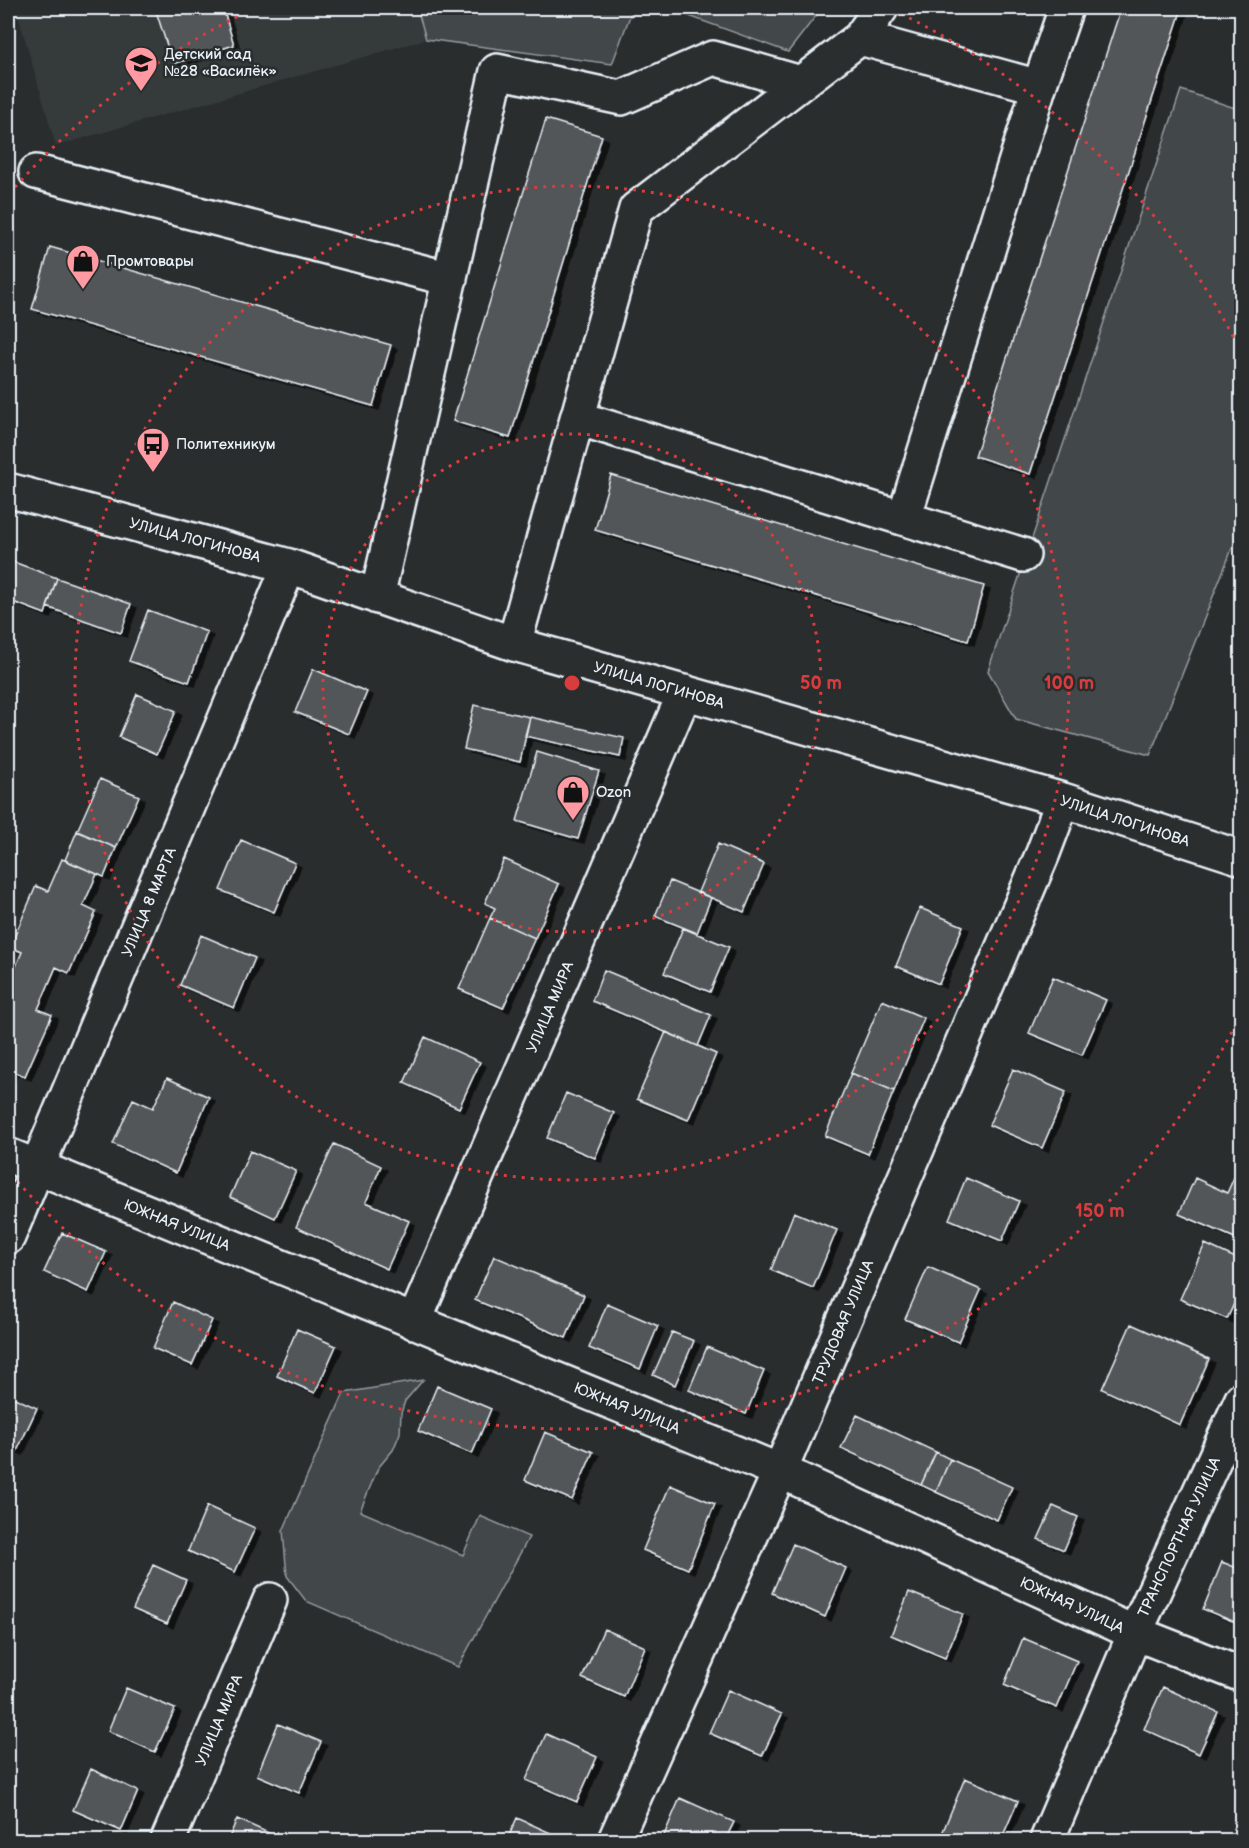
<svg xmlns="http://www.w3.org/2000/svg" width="1249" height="1848" font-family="'Balsamiq Sans',sans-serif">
<defs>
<filter id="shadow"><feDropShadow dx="6" dy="4" stdDeviation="0" flood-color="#0009"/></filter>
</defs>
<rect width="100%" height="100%" fill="#2a2d2e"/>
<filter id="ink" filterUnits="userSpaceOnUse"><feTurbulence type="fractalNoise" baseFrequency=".0167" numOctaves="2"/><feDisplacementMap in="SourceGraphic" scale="12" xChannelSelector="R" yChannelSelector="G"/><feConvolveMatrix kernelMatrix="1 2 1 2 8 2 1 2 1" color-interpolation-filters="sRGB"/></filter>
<g filter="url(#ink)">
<path fill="#363a3b" d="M16,8H417L426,39L56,146Z"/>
<path fill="#424648" stroke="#959ca0" stroke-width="1.5" d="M417,8H633L612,64L426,39Z
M667,8H822L788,52Z
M1181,90L1241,110V526L1150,755L1016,719L988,671Z
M423,1380L405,1401L401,1413L400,1433L393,1450L378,1468L360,1511L463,1555L480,1516L529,1537L458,1667L306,1601L287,1576L283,1531L344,1393Z"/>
<path fill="#535759" stroke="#e8f1f8" stroke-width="1.5" filter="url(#shadow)" d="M155,8H223L234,45L173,64Z
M1121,8H1182L1030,474L975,456Z
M546,119L602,136L510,438L453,421Z
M50,247L391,345L373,406L32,309Z
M611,475L984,586L968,641L595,530Z
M8,560L57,578L45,614L8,600Z
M57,578L131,604L121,633L47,607Z
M148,610L207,632L189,682L129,661Z
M313,669L367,692L349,734L295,712Z
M137,694L176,711L157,754L119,737Z
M474,705L530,717L520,762L464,749Z
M530,717L624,738L620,757L525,736Z
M537,752L599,771L578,839L517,821Z
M100,779L139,796L116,848L77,831Z
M77,831L116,848L104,877L65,860Z
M241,840L295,863L274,912L220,890Z
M718,844L764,864L744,912L698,892Z
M62,859L97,874L83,906L96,912L69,973L56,967L38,1009L52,1015L25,1076L11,1071L8,1080V985L22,952L10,947L36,886L48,891Z
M504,859L559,884L535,938L490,918L495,908L485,903Z
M670,881L711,898L697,933L655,916Z
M920,908L963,926L939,984L896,966Z
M490,918L535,938L503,1008L459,989Z
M683,928L729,947L710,992L664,973Z
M201,935L255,958L234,1008L180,985Z
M604,970L711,1015L698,1046L592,1001Z
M1053,977L1106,1000L1082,1055L1029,1033Z
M882,1000L924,1018L894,1091L851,1073Z
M666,1032L716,1054L688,1120L637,1099Z
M425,1037L480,1062L459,1108L404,1083Z
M1013,1069L1066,1092L1042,1148L989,1125Z
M851,1073L894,1091L868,1154L825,1136Z
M167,1078L209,1097L176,1173L113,1144L133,1099L153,1108Z
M566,1093L614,1113L595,1158L547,1138Z
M334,1144L381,1166L366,1202L409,1221L387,1269L296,1227Z
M250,1151L296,1171L275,1218L230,1197Z
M1241,1162L1242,1241L1179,1214L1195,1178L1227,1193Z
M966,1178L1019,1201L1002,1241L949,1219Z
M794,1212L837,1230L813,1288L771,1270Z
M62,1233L106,1252L88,1292L44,1272Z
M1205,1244L1242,1261V1286L1227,1319L1180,1299Z
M494,1256L584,1295L566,1338L475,1300Z
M928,1267L981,1290L958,1342L905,1319Z
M173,1302L212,1320L192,1365L153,1348Z
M607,1304L658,1326L640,1369L589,1348Z
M1131,1324L1209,1359L1180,1425L1102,1389Z
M297,1329L336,1346L315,1393L277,1376Z
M672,1332L694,1341L675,1385L653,1375Z
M707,1347L764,1371L746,1414L689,1390Z
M437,1386L491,1409L472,1454L418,1431Z
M8,1395L37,1408L17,1451L8,1447Z
M857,1415L936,1452L921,1485L841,1448Z
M545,1432L593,1452L572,1500L525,1480Z
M936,1452L950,1459L936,1492L921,1485Z
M950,1459L1012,1487L997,1520L936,1492Z
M670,1485L715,1504L688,1569L643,1550Z
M207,1506L255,1528L235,1572L188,1551Z
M1053,1506L1078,1517L1064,1550L1038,1539Z
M793,1544L846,1568L825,1617L772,1593Z
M1222,1562L1242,1570V1625L1203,1609Z
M153,1565L186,1580L167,1624L133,1609Z
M909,1592L963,1614L945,1658L891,1635Z
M604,1629L645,1647L624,1697L582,1678Z
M1023,1638L1077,1661L1057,1708L1004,1685Z
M1163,1687L1218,1712L1199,1754L1144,1729Z
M126,1688L175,1709L155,1752L108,1731Z
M728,1690L782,1714L762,1756L709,1733Z
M278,1724L321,1742L299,1793L257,1775Z
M546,1734L597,1757L577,1802L526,1780Z
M91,1769L138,1791L121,1831L73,1810Z
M965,1778L1018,1801L1001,1840H952L941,1836Z
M680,1798L734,1822L725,1840H662Z
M517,1818L562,1838L561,1840H507Z
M237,1819L280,1838L279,1840H228Z"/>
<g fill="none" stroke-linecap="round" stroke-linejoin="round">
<defs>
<path id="minor" d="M860,38L881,8
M36,172L450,279
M577,418L1023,555
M8,490L289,566L514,644L1063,800L1242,858
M904,518L1039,87L1066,8
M377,597L497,71L621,98L713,58L801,83
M514,644L636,209L860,38L1039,87
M8,1155L780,1471L1135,1633L1242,1675
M8,1237L289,566
M414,1322L685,692
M168,1840L270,1600
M615,1840L780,1471L1043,853L1063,800
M1047,1840L1135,1633L1242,1399"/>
</defs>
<use href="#minor" stroke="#e8f1f8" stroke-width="38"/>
<use href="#minor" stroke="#2a2d2e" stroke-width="33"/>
</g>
</g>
<g fill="none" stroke="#d83c3d" stroke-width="3" stroke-dasharray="3 6">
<circle cx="572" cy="683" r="249"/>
<circle cx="572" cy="683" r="497"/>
<path d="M1240 1016A746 746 0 0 1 9 1172M9 194A746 746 0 0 1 251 10M893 10A746 746 0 0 1 1240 350"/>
</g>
<defs>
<symbol id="school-pin" viewBox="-11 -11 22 30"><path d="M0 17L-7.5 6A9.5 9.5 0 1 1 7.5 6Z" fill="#ff9aa2" stroke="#2a2d2e"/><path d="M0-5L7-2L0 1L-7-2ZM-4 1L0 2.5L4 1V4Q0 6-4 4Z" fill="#111"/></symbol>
<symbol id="shop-pin" viewBox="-11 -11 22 30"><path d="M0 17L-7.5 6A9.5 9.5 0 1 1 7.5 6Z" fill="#ff9aa2" stroke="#2a2d2e"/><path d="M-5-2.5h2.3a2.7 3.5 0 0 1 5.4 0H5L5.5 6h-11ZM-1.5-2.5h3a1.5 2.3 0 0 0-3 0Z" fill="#111"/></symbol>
<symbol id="bus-pin" viewBox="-11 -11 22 30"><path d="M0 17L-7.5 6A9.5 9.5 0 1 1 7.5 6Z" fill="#ff9aa2" stroke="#2a2d2e"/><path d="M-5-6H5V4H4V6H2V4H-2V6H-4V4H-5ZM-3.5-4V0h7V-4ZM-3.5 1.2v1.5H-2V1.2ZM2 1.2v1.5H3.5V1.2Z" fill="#111"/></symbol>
</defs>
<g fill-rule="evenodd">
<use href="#school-pin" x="122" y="44" width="38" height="52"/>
<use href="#shop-pin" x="64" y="242" width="38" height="52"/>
<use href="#bus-pin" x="134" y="425" width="38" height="52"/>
<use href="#shop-pin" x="554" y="773" width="38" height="52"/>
</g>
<g text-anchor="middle" stroke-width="5" stroke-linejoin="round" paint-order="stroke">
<g font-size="15" fill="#e8f1f8" stroke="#2a2d2e" text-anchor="start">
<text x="164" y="59">Детский сад<tspan x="164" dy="17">№28 «Василёк»</tspan></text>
<text x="106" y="266">Промтовары</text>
<text x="176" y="449">Политехникум</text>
<text x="596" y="797">Ozon</text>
</g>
<g font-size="15" fill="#e8f1f8" stroke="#2a2d2e">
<text transform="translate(195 540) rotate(15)" y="5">УЛИЦА ЛОГИНОВА</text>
<text transform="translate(659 685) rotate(16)" y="5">УЛИЦА ЛОГИНОВА</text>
<text transform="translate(1125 821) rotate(18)" y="5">УЛИЦА ЛОГИНОВА</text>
<text transform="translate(149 902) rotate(-67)" y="5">УЛИЦА 8 МАРТА</text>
<text transform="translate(550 1007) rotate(-67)" y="5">УЛИЦА МИРА</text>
<text transform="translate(177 1225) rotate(22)" y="5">ЮЖНАЯ УЛИЦА</text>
<text transform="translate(843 1322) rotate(-67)" y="5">ТРУДОВАЯ УЛИЦА</text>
<text transform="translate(627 1408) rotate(22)" y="5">ЮЖНАЯ УЛИЦА</text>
<text transform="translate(1179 1537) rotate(-65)" y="5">ТРАНСПОРТНАЯ УЛИЦА</text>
<text transform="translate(1072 1605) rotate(25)" y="5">ЮЖНАЯ УЛИЦА</text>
<text transform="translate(219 1720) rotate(-67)" y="5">УЛИЦА МИРА</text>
</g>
</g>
<circle cx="572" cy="683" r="9" fill="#d83c3d" stroke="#2a2d2e" stroke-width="3"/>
<g font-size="18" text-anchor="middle" font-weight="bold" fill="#d83c3d" stroke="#2a2d2e" stroke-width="5" stroke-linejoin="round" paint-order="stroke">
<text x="821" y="689">50 m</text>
<text x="1069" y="689">100 m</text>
<text x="1100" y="1217">150 m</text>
</g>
<rect width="1249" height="1848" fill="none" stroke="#2a2d2e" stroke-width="30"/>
<rect x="15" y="15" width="1219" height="1818" fill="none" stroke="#e8f1f8" stroke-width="2" filter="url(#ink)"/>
</svg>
